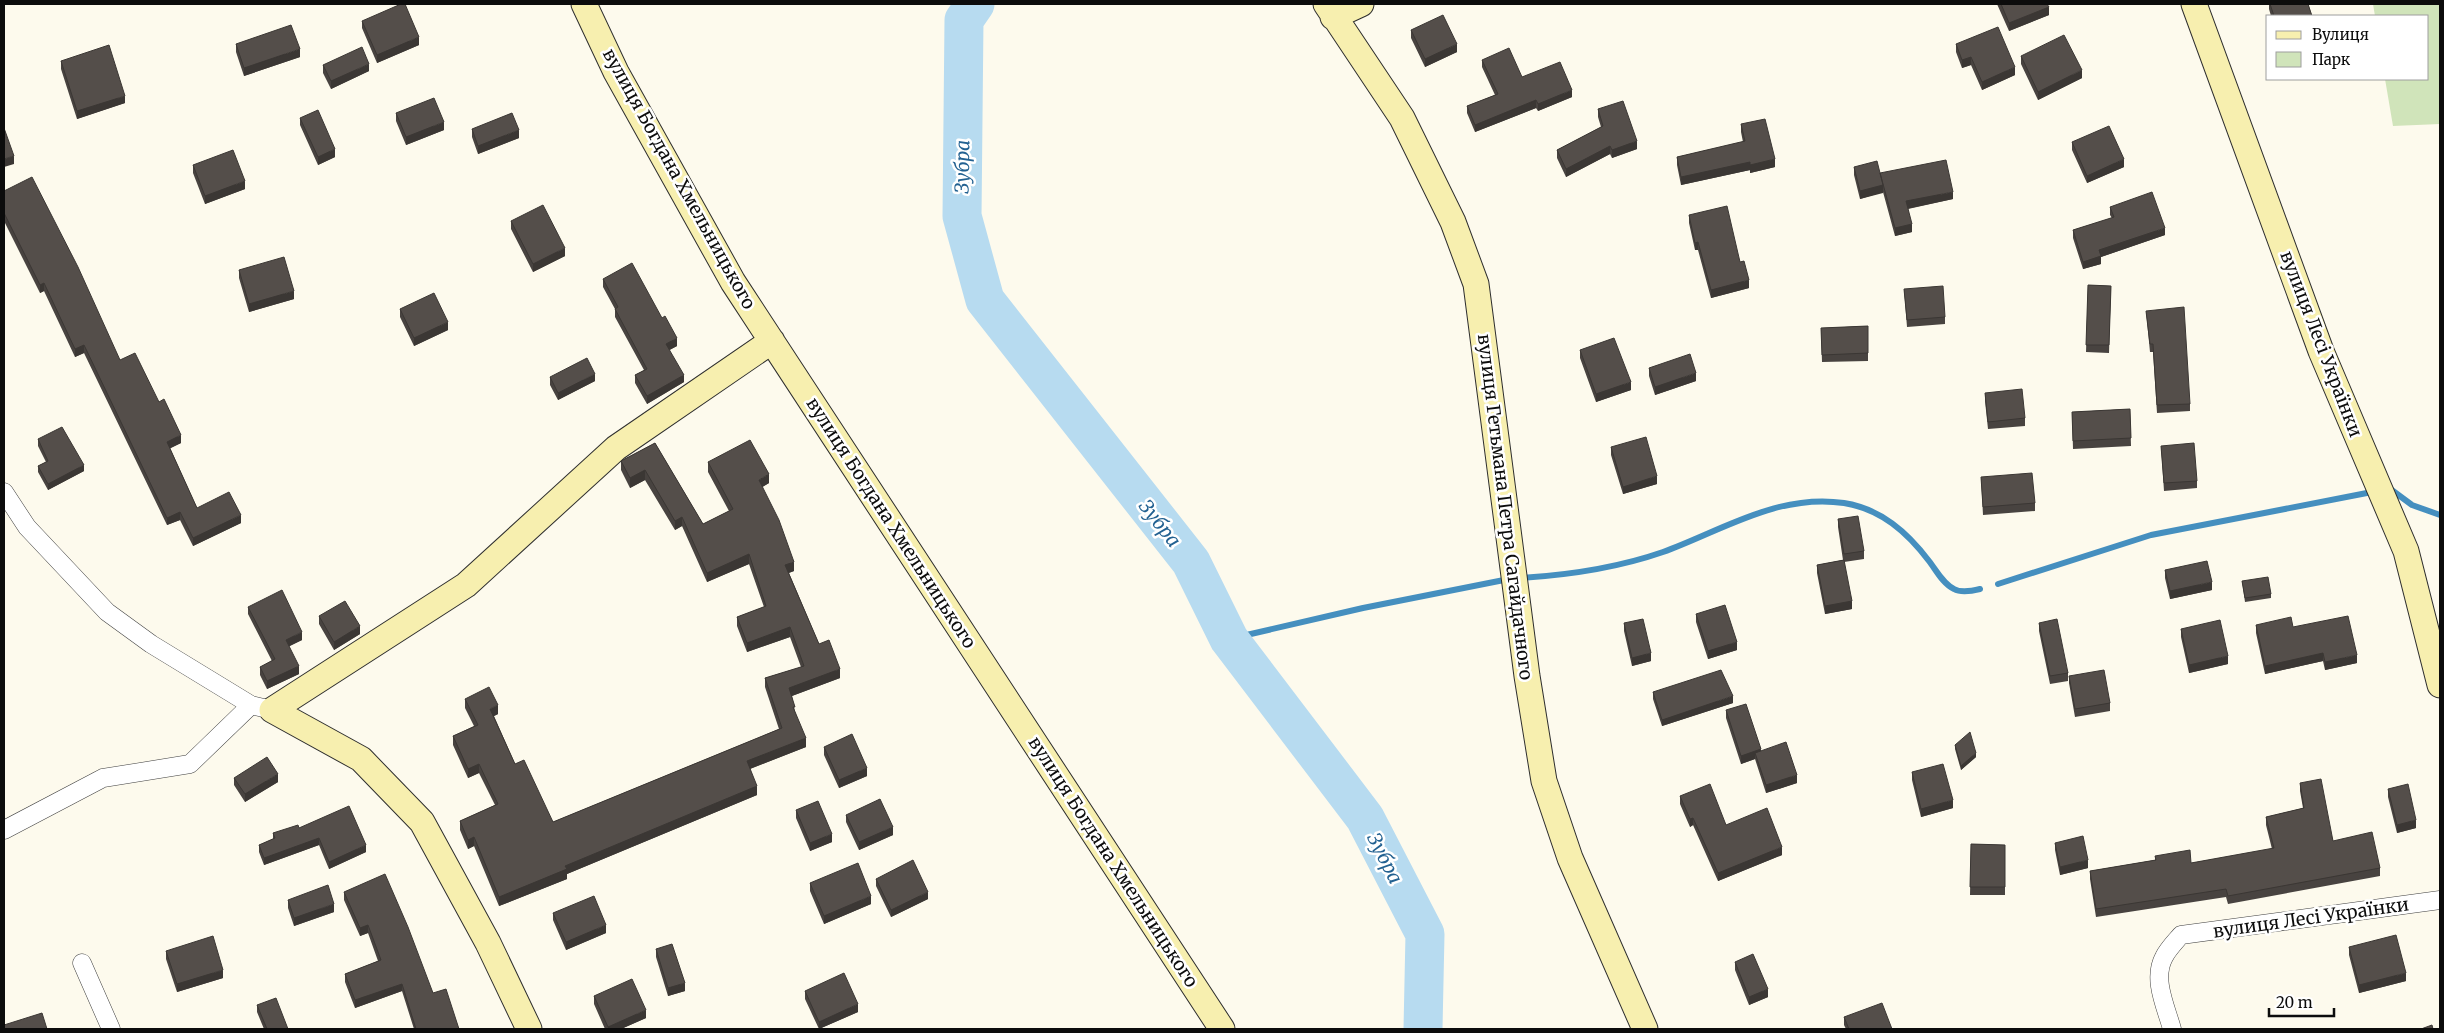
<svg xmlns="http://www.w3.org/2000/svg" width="2444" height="1033" font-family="Merriweather,serif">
<rect width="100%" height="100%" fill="#fdfaed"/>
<path fill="#d0e4ba" d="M2373,4H2440V124L2393,126L2385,79H2428V16H2375Z"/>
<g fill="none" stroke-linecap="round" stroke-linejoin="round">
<path stroke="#458fbf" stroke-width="6" d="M2389,488L2412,505L2440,515
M1521,578C1569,575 1617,568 1663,552C1721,531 1778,493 1844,503C1881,509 1907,532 1929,561C1936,570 1943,584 1954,589C1961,593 1972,591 1980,589
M1998,584L2151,535L2372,492
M1229,639L1363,608L1504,580"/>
<path stroke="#b7dbf0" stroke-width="39" d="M975,4L964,20L962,216L985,300L1191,562L1229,639L1365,818L1425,934L1423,1029"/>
<defs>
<path id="street" d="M4,492L27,527L107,612L151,644L251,705L272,710
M4,830L103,778L190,764L251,705
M82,963L111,1029
M2172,1029C2166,1007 2152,979 2164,957C2168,949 2175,942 2181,935L2440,900"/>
<path id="secondary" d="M584,4L616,72L733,282L1222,1029
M1326,4L1402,118L1453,222L1476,284L1527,676L1544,781L1570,858L1645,1029
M2194,4L2321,351L2406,551L2440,685
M1333,17L1361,4
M529,1029L488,943L422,822L361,759L272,710L466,585L616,448L772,341"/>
</defs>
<use href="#street" stroke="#3f3f3f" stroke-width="19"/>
<use href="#secondary" stroke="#2e2e2e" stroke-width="27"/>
<use href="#street" stroke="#fff" stroke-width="18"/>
<use href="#secondary" stroke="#f7efaf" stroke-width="25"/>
</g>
<path fill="#484340" d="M1997,4H2047L2049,15L2009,31Z
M2269,4H2308L2312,16H2271L2269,9Z
M362,21L419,45L377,63L362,28Z
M1411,30L1457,52L1425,67L1411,38Z
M236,44L300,57L244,76L236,52Z
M1956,44L2015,75L1982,90L1971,65L1962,68L1956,52Z
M2021,56L2082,78L2038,100L2021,64Z
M1482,60L1522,77L1572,97L1538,111L1536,108L1475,132L1467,113V106L1495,95L1482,67Z
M61,61L125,103L77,119L61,69Z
M323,65L369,71L331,89L323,73Z
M1598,109L1637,149L1612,158L1610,154L1566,177L1557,158V150L1601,127L1598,117Z
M396,113L444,130L406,145L396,121Z
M300,118L335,157L318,165L300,125Z
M1741,124L1775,167L1750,173V170L1681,185L1677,165V157L1743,142L1741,132Z
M472,129L519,138L478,154L472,137Z
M2072,142L2124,167L2087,183L2072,150Z
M193,165L245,189L205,204L193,173Z
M1854,167L1880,173L1953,199L1908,209L1912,232L1895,236L1883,192L1860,199L1854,175Z
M4,191L120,360L159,402L181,443L170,448L197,508L241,523L193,546L180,520L167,525L84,353L75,357L44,291L40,293L4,221Z
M2110,207L2165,235L2101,257V264L2083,269L2073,238V230L2112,218L2110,215Z
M1689,215L1749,288L1711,298L1698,250H1695L1689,223Z
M511,221L565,256L533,272L511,229Z
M239,270L294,299L249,312L239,278Z
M603,279L677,346L669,350L684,382L647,404L635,383V375L644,370L615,317V309L603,287Z
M2088,285L2111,286L2109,353L2086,352Z
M1904,289L1945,317V324L1907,327Z
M400,309L448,330L414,346L400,317Z
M2146,311L2190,404V411L2157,413L2153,352H2150Z
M1868,326V361L1822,362L1821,328Z
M1580,350L1631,390L1596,402L1580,358Z
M1649,368L1696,381L1655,395L1649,376Z
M550,377L595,381L558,400L550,385Z
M1985,393L2025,418V426L1988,429L1985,401Z
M2130,409L2131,446L2073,449L2072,412Z
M38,439L84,471L48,490L38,472V466L46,462L38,446Z
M655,443L703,524L729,511L708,472V462L769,483L762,487L794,571L789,573L819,644L840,678L792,696L795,712L806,747L750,769L757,795L567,874V879L499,906L474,846L468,849L460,830V821L495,805L479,773L468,778L453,745V736L474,726L465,708V699L498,714L494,716L515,764L553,822L779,729L765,687V678L801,667L790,637L747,652L737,626V617L764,607L749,564L707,582L682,526L675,530L645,480L630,488L621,470V461Z
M2161,446L2197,481V488L2164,491Z
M1611,447L1657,484L1623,494L1611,455Z
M1981,477L2035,503V511L1983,515Z
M1838,519L1864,551V559L1844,562L1852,609L1825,614L1817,573V565L1843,560L1838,527Z
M2165,570L2212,590L2170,599L2165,578Z
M2242,581L2271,594V598L2245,602Z
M248,607L302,640L289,646L299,674L267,689L260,675V667L272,661L248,614Z
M1696,614L1737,650L1708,659L1696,622Z
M319,616L360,634L334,650L319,624Z
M1624,623L1651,661L1632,666L1624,631Z
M2039,623L2068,673V681L2050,684L2039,631Z
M2256,625L2357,663L2325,670L2323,661L2265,674L2256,633Z
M2181,629L2228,664L2189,673L2181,637Z
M2069,676L2110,703V711L2075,717L2069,683Z
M1653,692L1733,703L1662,726L1653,699Z
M1726,710L1761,751L1797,783L1766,793L1755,759L1741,764L1726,718Z
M1955,745L1976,757L1961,770L1955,749Z
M824,747L867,776L839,788L824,755Z
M1912,772L1953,808L1921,817L1912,780Z
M234,778L278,782L245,802L234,785Z
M2300,783L2333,841L2380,868V876L2228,904L2226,897L2096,917L2090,879V871L2155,860V856L2191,863L2272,849L2266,825V817L2303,808L2300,791Z
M2388,789L2416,828L2397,833L2388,797Z
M1680,796L1726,825L1782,855L1718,881L1693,825L1690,827L1680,804Z
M796,810L832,842L810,851L796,818Z
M846,815L893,835L859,850L846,822Z
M299,828L366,852L329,869L319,845L264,865L259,852V845L273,839V833Z
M2055,843L2088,868L2060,875L2055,850Z
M1971,844L2005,845V895H1970Z
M876,879L928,899L891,917L876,886Z
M810,883L871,904L824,924L810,891Z
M344,892L433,993L459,1029H414L402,991L355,1008L345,982V974L378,961L368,933L360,936L344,900Z
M288,900L334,912L294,926L288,908Z
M553,913L606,933L566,950L553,920Z
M2349,947L2406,981L2359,993L2349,955Z
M656,949L685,991L668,996L656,957Z
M166,951L223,978L177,992L166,959Z
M1735,962L1768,997L1749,1005L1735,970Z
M805,991L858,1012L819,1029L805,999Z
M594,996L646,1018L621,1029H605L594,1004Z
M257,1005L288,1029H264L257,1012Z
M1844,1017L1892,1029H1846L1844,1025Z"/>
<path fill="#3b3734" d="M2049,7V15L2009,31V23Z
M419,37V45L377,63V55Z
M1457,44V52L1425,67V59Z
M300,49V57L244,76V68Z
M1971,57V65L1962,68V60Z
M369,64V71L331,89V81Z
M2015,67V75L1982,90V82Z
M2082,70V78L2038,100V92Z
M1572,90V97L1538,111V104Z
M125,96V103L77,119V111Z
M1536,100V108L1475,132V125Z
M444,122V130L406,145V137Z
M519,130V138L478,154V146Z
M1637,141V149L1612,158V150Z
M1610,146V154L1566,177V169Z
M335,149V157L318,165V157Z
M14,156V164L4,167V159Z
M1775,159V167L1750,173V165Z
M2124,159V167L2087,183V176Z
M1750,162V170L1681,185V177Z
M245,181V189L205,204V196Z
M1883,185V193L1860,199V191Z
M1953,192V199L1906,209V201Z
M1912,224V232L1895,236V228Z
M2165,228V235L2101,257V264L2083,269V262L2099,250Z
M1698,242V250H1695V243Z
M565,248V256L533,272V264Z
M1749,280V288L1711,298V290Z
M44,283V291L40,293V285Z
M294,291V299L249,312V304Z
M448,322V330L414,346V338Z
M677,338V346L666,352V344Z
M84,345V353L75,357V349Z
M1696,373V381L1655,395V387Z
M595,374V381L558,400V393Z
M684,375V382L647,404V396Z
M1631,382V390L1596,402V394Z
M181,435V443L167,450V442Z
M84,465V471L48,490V484Z
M645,470V480L630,488V478Z
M769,474V483L759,489V480Z
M1657,476V484L1623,494V487Z
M180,512V520L167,525V518Z
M241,515V523L193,546V538Z
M682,517V526L675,530V521Z
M749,554V564L707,582V573Z
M794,562V571L785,574V565Z
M2212,582V590L2170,599V591Z
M1852,601V609L1825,614V606Z
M360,626V634L334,650V642Z
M790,627V637L747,652V643Z
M302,632V640L286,648V640Z
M1737,642V650L1708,659V651Z
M1651,653V661L1632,666V658Z
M2323,653V661L2265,674V666Z
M2357,655V663L2325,670V662Z
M2228,656V664L2189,673V665Z
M299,666V674L267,689V681Z
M840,669V678L789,697V688Z
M1733,696V703L1662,726V720Z
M498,705V714L490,718V709Z
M806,738V747L747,770V761Z
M1761,749V757L1755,753V759L1741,764V756Z
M1976,753V757L1961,770V766Z
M479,764V773L468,778V769Z
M867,768V776L839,788V780Z
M278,774V782L245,802V794Z
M1797,775V783L1766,793V785Z
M757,786V795L567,874V879L499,906V897L565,866Z
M1953,800V808L1921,817V809Z
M1693,818V825L1690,827V819Z
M2416,820V828L2397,833V825Z
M893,827V835L859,850V842Z
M832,834V842L810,851V843Z
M474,837V846L468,849V840Z
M319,838V845L264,865V858Z
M366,845V852L329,869V862Z
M1782,847V855L1718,881V873Z
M2088,860V868L2060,875V867Z
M928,892V899L891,917V910Z
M871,896V904L824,924V916Z
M334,904V912L294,926V918Z
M368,925V933L360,936V928Z
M606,925V933L566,950V942Z
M223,970V978L177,992V984Z
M2406,973V981L2359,993V985Z
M685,983V991L668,996V988Z
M402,984V991L355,1008V1000Z
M1768,989V997L1749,1005V997Z
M858,1004V1012L819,1029V1022Z
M646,1010V1018L621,1029H608V1027Z"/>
<path fill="#544e4a" stroke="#3b3734" d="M401,4H405L419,37L377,55L362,21Z
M2001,4H2047L2049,7L2009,23Z
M2270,4H2308L2312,16H2274Z
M1443,15L1457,44L1425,59L1411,30Z
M291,25L300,49L244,68L236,44Z
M1998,27L2015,67L1982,82L1971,57L1962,60L1956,44Z
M2064,35L2082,70L2038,92L2021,56Z
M109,45L125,96L77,111L61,61Z
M362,47L369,64L331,81L323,65Z
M1509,48L1522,77L1560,62L1572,90L1538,104L1536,100L1475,125L1467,106L1498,94L1482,60Z
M434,98L444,122L406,137L396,113Z
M1623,101L1637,141L1612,150L1610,146L1566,169L1557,150L1603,126L1598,109Z
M318,110L335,149L318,157L300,118Z
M512,113L519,130L478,146L472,129Z
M1765,119L1775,159L1750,165V162L1681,177L1677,157L1745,141L1741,124Z
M2109,126L2124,159L2087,176L2072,142Z
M4,128L14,156L4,159Z
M233,150L245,181L205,196L193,165Z
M1946,160L1953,192L1906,201L1912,224L1895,228L1880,173Z
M1877,161L1883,185L1860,191L1854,167Z
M32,177L78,267L120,360L135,353L159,402L164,399L181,435L167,442L197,508L229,492L241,515L193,538L180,512L167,518L84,345L75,349L44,283L40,285L4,213V191Z
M2152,192L2165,228L2099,250L2101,256L2083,262L2073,230L2114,217L2110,207Z
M543,205L565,248L533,264L511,221Z
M1727,206L1740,262L1744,261L1749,280L1711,290L1698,242L1695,243L1689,215Z
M284,257L294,291L249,304L239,270Z
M632,263L662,318L665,316L677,338L666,344L684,375L647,396L635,375L647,369L615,309L618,307L603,279Z
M2088,285L2111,286L2109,345H2086Z
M1943,286L1945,317L1907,320L1904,289Z
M434,293L448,322L414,338L400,309Z
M2184,307L2190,404L2157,405L2153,344H2150L2146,311Z
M1868,326V353L1822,355L1821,328Z
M1614,338L1631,382L1596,394L1580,350Z
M1690,354L1696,373L1655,387L1649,368Z
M587,358L595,374L558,393L550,377Z
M2022,389L2025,418L1988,422L1985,393Z
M2130,409L2131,438L2073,441L2072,412Z
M62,427L84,465L48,484L38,466L48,461L38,439Z
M1646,437L1657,476L1623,487L1611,447Z
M750,440L769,474L759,480L779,520L794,562L785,565L819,644L829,640L840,669L789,688L795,707H793L806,738L747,761L757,786L565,866L567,869L499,897L474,837L468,840L460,821L498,804L479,764L468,769L453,736L478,725L465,699L489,687L498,705L490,709L515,764L524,760L553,822L782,728L765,678L804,666L790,627L747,643L737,617L766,606L749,554L707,573L682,517L675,521L645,470L630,478L621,461L655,443L703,524L733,509L708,462Z
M2194,443L2197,481L2164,483L2161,446Z
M2032,473L2035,503L1983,507L1981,477Z
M1858,516L1864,551L1844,554L1838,519Z
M1844,560L1852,601L1825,606L1817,565Z
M2207,561L2212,582L2170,591L2165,570Z
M2268,577L2271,594L2245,598L2242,581Z
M282,590L302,632L286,640L299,666L267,681L260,667L275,659L248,607Z
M345,601L360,626L334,642L319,616Z
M1725,605L1737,642L1708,651L1696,614Z
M2348,616L2357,655L2325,662L2323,653L2265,666L2256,625L2291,617L2293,627Z
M1643,619L1651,653L1632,658L1624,623Z
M2057,619L2068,673L2050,676L2039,623Z
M2220,620L2228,656L2189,665L2181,629Z
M1721,670L1733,696L1662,720L1653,692Z
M2104,670L2110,703L2075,709L2069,676Z
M1746,704L1761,749L1741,756L1726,710Z
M1970,732L1976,753L1961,766L1955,745Z
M852,734L867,768L839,780L824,747Z
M1786,742L1797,775L1766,785L1755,753Z
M267,757L278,774L245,794L234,778Z
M1943,764L1953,800L1921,809L1912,772Z
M2321,779L2333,841L2372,832L2380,868L2228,896L2226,889L2096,909L2090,871L2156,860L2155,856L2190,850L2191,863L2274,848L2266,817L2304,808L2300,783Z
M1710,784L1726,825L1767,808L1782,847L1718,873L1693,818L1690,819L1680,796Z
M2408,784L2416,820L2397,825L2388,789Z
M880,799L893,827L859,842L846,815Z
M818,801L832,834L810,843L796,810Z
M349,806L366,845L329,862L319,838L264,858L259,845L275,838L273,833L298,825L299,828Z
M2083,836L2088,860L2060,867L2055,843Z
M1971,844L2005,845V887H1970Z
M913,860L928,892L891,910L876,879Z
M858,863L871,896L824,916L810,883Z
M385,874L408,927L433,993L446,989L459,1029H416L402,984L355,1000L345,974L381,960L368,925L360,928L344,892Z
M328,885L334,904L294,918L288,900Z
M594,896L606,925L566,942L553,913Z
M2396,935L2406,973L2359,985L2349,947Z
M213,936L223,970L177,984L166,951Z
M672,944L685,983L668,988L656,949Z
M1753,954L1768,989L1749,997L1735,962Z
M844,973L858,1004L819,1022L805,991Z
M632,979L646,1010L608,1027L594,996Z
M276,998L288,1029H267L257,1005Z
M1882,1003L1892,1029H1849L1844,1017Z
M42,1013L47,1029H4V1025Z
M2432,1025L2433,1029H2421Z"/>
<g text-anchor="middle" stroke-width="5" stroke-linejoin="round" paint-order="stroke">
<g font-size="18" fill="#0c0c0c" stroke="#fff">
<text transform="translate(679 179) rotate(61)" y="6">вулиця Богдана Хмельницького</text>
<text transform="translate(2321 344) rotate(69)" y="6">вулиця Лесі Українки</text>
<text transform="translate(1505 507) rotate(83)" y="6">вулиця Гетьмана Петра Сагайдачного</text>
<text transform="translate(891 523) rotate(57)" y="6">вулиця Богдана Хмельницького</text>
<text transform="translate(1113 862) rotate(57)" y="6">вулиця Богдана Хмельницького</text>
<text transform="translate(2311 918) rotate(-8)" y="6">вулиця Лесі Українки</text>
</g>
<g font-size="19" font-style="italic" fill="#226191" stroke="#fff">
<text transform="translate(962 167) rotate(-89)" y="7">Зубра</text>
<text transform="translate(1160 523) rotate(52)" y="7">Зубра</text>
<text transform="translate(1385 858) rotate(63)" y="7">Зубра</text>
</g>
</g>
<rect width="2444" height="1033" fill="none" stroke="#0c0c0c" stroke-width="10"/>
<rect x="2266" y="15" width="162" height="65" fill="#ffffff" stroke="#9e9e9e"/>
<rect x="2276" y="31" width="25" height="8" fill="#f7efaf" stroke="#9e9e9e"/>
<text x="2312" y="40" font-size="15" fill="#0c0c0c">Вулиця</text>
<rect x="2276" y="52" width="25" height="15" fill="#d0e4ba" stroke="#9e9e9e"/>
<text x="2312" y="65" font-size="15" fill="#0c0c0c">Парк</text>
<path d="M2269 1008v8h65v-8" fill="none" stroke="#0c0c0c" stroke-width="2.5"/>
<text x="2276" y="1008" font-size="15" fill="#0c0c0c" stroke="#ffffff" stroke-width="4" paint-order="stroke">20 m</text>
</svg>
